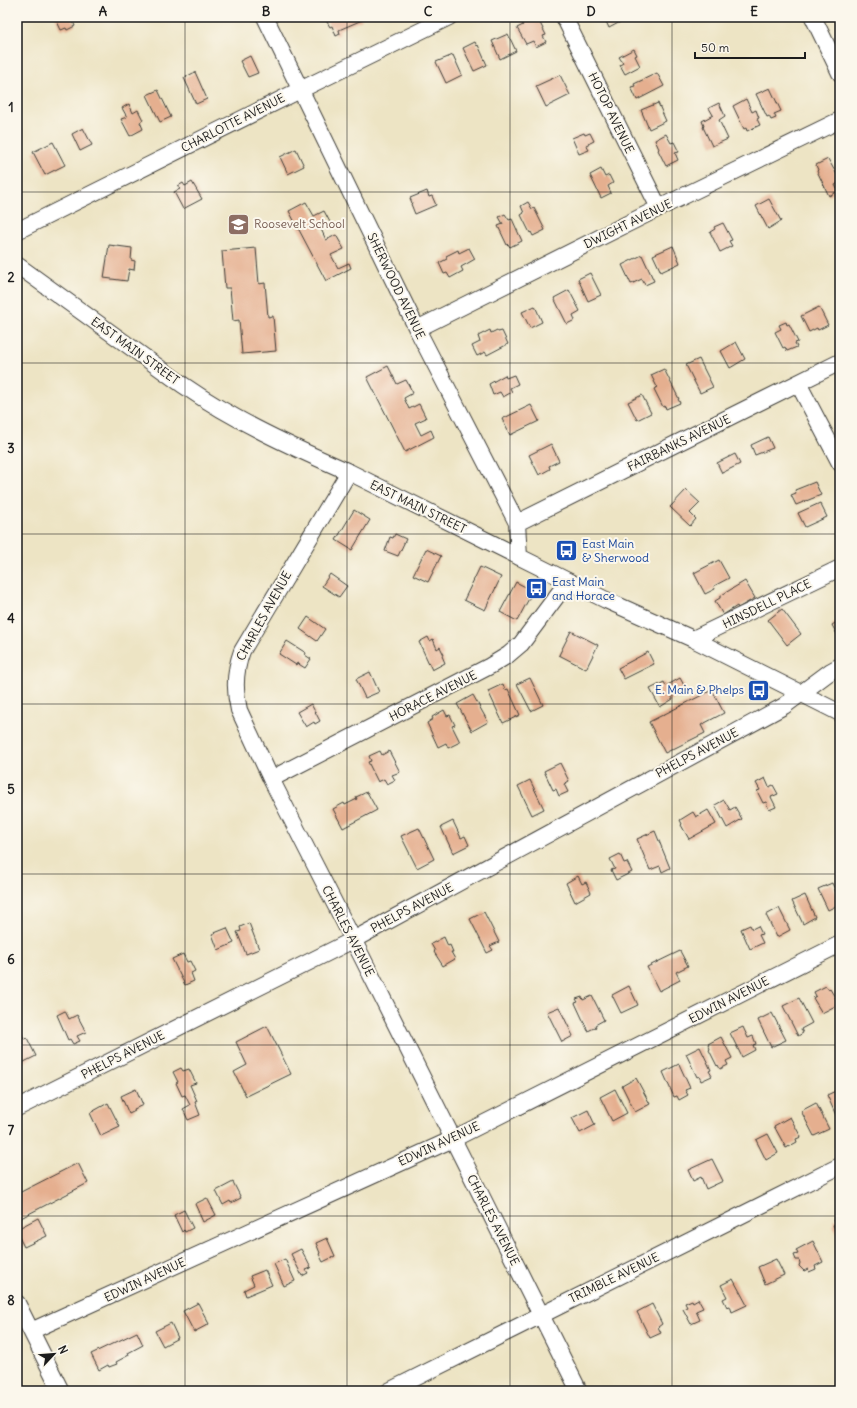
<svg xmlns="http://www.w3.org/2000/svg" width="857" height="1408" font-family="Delius,sans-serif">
<rect width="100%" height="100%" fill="#fbf7ec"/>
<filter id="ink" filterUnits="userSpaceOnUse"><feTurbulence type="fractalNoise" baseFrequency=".025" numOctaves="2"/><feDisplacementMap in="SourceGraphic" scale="8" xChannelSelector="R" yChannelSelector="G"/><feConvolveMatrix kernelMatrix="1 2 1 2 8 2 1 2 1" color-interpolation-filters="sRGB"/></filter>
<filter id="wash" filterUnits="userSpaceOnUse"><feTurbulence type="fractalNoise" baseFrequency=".012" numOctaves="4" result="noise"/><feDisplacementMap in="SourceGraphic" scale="16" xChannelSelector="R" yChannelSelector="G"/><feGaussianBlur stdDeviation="0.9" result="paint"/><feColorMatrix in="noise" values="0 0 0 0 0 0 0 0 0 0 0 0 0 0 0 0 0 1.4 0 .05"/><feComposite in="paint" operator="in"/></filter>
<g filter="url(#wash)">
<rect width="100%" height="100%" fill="#ede4c4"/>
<g id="blocks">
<path fill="#e5af8f" d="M55,17H71L75,26L67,30L66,28L61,30Z
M324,17H360L362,20L339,30L340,34L336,36L332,26L330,27Z
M524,17H533L534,19L537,17L546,35L543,36L546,42L536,47L533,41L526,44L517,28L523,25L520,19Z
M604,17H622L624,20L609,28Z
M508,34L516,51L500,59L492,41Z
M475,42L477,46L478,45L487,65L474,71L463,48Z
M634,49L637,55L635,56L640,66L625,74L620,65L623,63L619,57Z
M453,55L462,75L446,83L436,62Z
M250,56L258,73L248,77L240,61Z
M195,72L207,99L196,104L184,78Z
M657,73L664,86L637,100L631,87L635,86L634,84Z
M560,75L570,95L546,107L536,86Z
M770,88L781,111L774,114L776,118L771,120L769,116L767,117L756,94Z
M158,90L171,117L160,122L147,95Z
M746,99L752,112L756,110L759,118L757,119L760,125L747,131L746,128L744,129L733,106Z
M658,103L666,121L649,129L641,110Z
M719,103L725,116L719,120L728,139L712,146L703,127L704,126L702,121L713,115L709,108Z
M129,104L133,113L138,110L143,120L140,122L143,129L130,136L121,119L127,117L122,108Z
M83,128L92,145L80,151L72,134Z
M584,133L585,135L590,133L594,141L586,145L589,150L579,154L572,138Z
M666,134L671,143L674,142L679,152L675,153L678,160L666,166L658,150L659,149L655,140Z
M53,142L65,165L45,175L33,152Z
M296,149L304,166L288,174L280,157Z
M828,159L840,180V182L835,185L838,191L829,196L817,171L818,170L816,165Z
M601,169L605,177L609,175L613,183L608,186L611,193L601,198L590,175Z
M192,182L202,199L183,209L174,192L180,189L178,186L183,183L185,186Z
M427,191L429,197L432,196L436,205L415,214L411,204L412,203L410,198Z
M769,199L781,221L768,229L756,206Z
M306,202L314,216L324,211L331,224L321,229L326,240L336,235L344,249L331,255L338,268L349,263L351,268L326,281L289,211Z
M528,202L532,209L534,208L545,230L533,236L531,232L530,233L521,215L524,213L521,206Z
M505,214L509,220L512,219L522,241L510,247L508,244L507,245L498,226L503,224L499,217Z
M723,223L732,240L729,241L732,246L720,252L710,232L715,229L714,227Z
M109,245L132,248L131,260L135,261L134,270L129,269L127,281L104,278Z
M673,246L680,263L661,272L653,255Z
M256,248L259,284L265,283L268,317L273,316L276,351L242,354L239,320L233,321L230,288H225L222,251Z
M469,248L475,259L461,267L463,271L450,278L447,273L444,274L439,263L447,259L446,256L458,250L459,253Z
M642,255L654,281L645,285L642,279L631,284L622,265Z
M590,273L601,295L588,301L578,279Z
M569,290L580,311L573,315L575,320L567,324L554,298Z
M535,306L542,322L530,328L522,312Z
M819,307L828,325L818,330L817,328L809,332L801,316Z
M786,322L787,325L789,324L798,342L795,343L797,347L787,351L785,347L783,348L775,332L781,329L779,325Z
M490,330L491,333L497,330L498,332L502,331L508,344L487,355L485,352L477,356L472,346L480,342L478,336Z
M736,342L745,359L730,368L721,351Z
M699,359L713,387L700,393L686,365Z
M388,366L397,384L406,380L413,393L404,398L409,409L419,404L426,418L415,423L421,435L431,430L434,437L405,452L367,377Z
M664,369L679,399H678L680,403L666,409L665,406L663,407L654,389L657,387L651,375Z
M505,375L506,378L514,375L518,384L510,388L512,392L503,397L500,392L493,395L489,384Z
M642,395L651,413L637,420L628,402Z
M531,405L539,421L510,435L502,419Z
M768,437L773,448L755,455L751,445Z
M551,444L559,461L549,466L550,469L539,475L529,455Z
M735,454L740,464L722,473L717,463Z
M815,482L821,495L796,505L791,495L796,493L795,490Z
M686,490L700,503L690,513L696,519L690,526L670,507Z
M820,503L827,517L805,527L798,513Z
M354,510L370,520L352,550L336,540Z
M395,534L406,539L398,556L385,551L390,537L393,538Z
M426,549L441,556L428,582L413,575Z
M719,560L729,578L714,586L715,589L705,594L694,573Z
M480,567L501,577L485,610L464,600Z
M330,574L347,586L339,597L322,586Z
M745,581L755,598L738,608L737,606L723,615L715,601L720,598V596Z
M516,582L533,591L517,621L500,612Z
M782,609L801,634L787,645L768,620Z
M308,617L325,629L317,641L300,629Z
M840,620V640L832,625Z
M571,631L598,645L586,669L559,655Z
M428,637L430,641L433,639L437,649L440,647L444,655L442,656L445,663L432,670L419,642Z
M287,641L306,653L305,655L311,659L305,668L297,663L296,665L279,654Z
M648,652L654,664L624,679L618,668Z
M370,672L379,692L365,698L356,679Z
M530,678L543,705L531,711L517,684Z
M680,678L685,687L671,695L673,699L660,707L650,689L664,682L666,686Z
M503,684L505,690L508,689L520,715L503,723L488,691Z
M712,690L724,713L701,725L705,733L665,753L649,722Z
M473,695L488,722L472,731L457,704Z
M311,704L320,721L315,724L314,722L306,727L297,712Z
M444,710L447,716L450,715L455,725L452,726L460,742L448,748L446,743L438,747L427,723L433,719L432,717Z
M380,751L382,755L389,751L400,772L392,775L395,780L387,784L384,779L378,782L368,762L371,761L369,756Z
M560,763L569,781L564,784L568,792L559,796L556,789L553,790L544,771Z
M765,778L769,787L773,785L778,794L771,797L776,807L769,810L766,802L763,803L757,791L760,790L756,783Z
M530,780L544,809L532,815L518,786Z
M367,792L377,810L343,828L333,809L344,803L345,805L357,799L356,797Z
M724,800L730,810L735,807L742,819L727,828L715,805Z
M708,810L716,824L689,839L681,825L682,824L680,820L693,812L696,817Z
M453,821L461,838L465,836L469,845L453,853L441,827Z
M419,828L434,859L417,868L401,836Z
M655,831L670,868L662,872L660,866L650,870L637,839Z
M620,854L624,863L627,862L632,872L616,880L611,870L615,869L610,859Z
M578,876L582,884L586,882L591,893L575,902L566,883Z
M832,883L840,901V904L828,910L818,889Z
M805,895L815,917L803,924L792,901Z
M779,908L790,930L777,937L766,915Z
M484,912L499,942L490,946L493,950L487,953L470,919Z
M249,923L259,949L246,954L237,932L241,931L240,927Z
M750,925L752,929L758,926L762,934L759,935L763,943L750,949L741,929Z
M227,928L234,943L218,950L212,934Z
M444,937L448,946L450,945L453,952H451L455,959L443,966L434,952L435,951L431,944Z
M680,951L688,966L676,972L680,980L659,991L647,967Z
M183,954L187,962L190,961L195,971L191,973L194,981L185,985L172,959Z
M629,986L638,1005L621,1013L612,995Z
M826,986L829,990L830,989L839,1004L822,1013L813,998L816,996L814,992Z
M592,996L604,1020L595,1025L596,1027L588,1031L575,1003L578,1002L576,999L582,997L583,1000Z
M799,998L812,1023L801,1029L803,1033L798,1036L783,1006Z
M559,1007L573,1036L562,1042L547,1012Z
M65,1011L69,1019L77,1015L86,1032L77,1036L80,1041L73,1044L70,1039L68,1040L57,1015Z
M772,1013L786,1040L771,1047L758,1020Z
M267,1026L291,1074L246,1096L234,1072L247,1065L236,1042Z
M743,1027L748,1038L753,1036L756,1044L753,1045L755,1050L742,1057L730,1033Z
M17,1029L19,1033L21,1032L24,1039L27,1038L36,1056L20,1064L17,1058Z
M721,1037L732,1058L726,1061L728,1065L720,1069L718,1065L717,1066L709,1050L710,1049L708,1044Z
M700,1047L711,1070L709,1071L712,1076L701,1081L699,1076L697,1077L686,1054Z
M679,1064L690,1088L685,1090L688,1095L679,1100L677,1096L674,1097L663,1072Z
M181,1068L183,1071L189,1069L196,1083L190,1085L197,1101L195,1102L200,1115L188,1120L183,1109L190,1105L185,1095L182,1096L176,1083L178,1082L173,1072Z
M636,1078L650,1104L635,1112L622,1086Z
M136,1089L143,1105L134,1109L135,1111L129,1114L121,1096Z
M615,1089L627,1113L612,1121L600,1097Z
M840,1089V1119L838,1120L827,1095Z
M108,1103L120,1127L101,1136L90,1113Z
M816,1103L829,1129L814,1136L801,1111Z
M588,1110L595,1125L580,1133L572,1118Z
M790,1117L801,1137L796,1139L797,1142L786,1148L774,1126Z
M768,1134L778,1153L766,1160L756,1140Z
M712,1159L723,1181L706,1189L701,1177L693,1181L688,1170Z
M78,1163L88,1183L19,1219L17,1215V1194Z
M233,1182L241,1198L231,1203L230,1201L223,1205L216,1191Z
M207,1198L216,1215L203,1222L195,1204Z
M184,1210L193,1228L185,1232L184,1230L182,1232L174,1215Z
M840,1217V1244L837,1237H839L833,1225L836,1224L834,1220Z
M38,1218L47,1236L24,1247L17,1233V1229Z
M327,1238L335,1256L323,1262L319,1254L320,1253L316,1243Z
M813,1241L823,1262L815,1266L816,1269L809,1272L808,1269L804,1271L799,1266L800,1263L799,1260H796L794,1255L798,1254L796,1250Z
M301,1249L311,1268L306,1270L308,1273L302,1276L291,1254Z
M285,1259L295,1281L284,1286L274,1264Z
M776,1259L784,1275L765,1284L758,1267Z
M265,1270L272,1285L246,1296L244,1290L254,1285L250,1276Z
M733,1279L747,1305L732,1312L730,1306L727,1307L723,1299L727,1297L721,1285Z
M698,1299L703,1308L696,1311L700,1320L691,1324L683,1309L687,1307L685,1303L692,1300L693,1302Z
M198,1303L209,1324L194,1332L183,1311Z
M652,1304L662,1324L658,1327L661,1333L650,1338L637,1312Z
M171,1323L178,1338L163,1346L155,1331Z
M137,1332L143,1345L128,1353L129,1355L116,1362L117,1364L109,1367L108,1365L99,1370L91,1354Z"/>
</g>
</g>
<g filter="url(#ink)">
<use href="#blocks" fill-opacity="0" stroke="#3b3a35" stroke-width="1"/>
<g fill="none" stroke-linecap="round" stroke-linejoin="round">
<defs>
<path id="minor" d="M265,17L417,329L517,523L519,557
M564,17L659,208
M813,17L840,73
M17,231L300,90L449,17
M17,265L183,385C235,421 292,447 349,472L606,600L693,639L840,713
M417,329L659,208L840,120
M798,383L840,463
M349,472L242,651C235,670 234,690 239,710L271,779L362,957L579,1391
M517,523L840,362
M693,639L840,568
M271,779L490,666L508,655L521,644L568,581
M17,1108L353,940L784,706L831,671L840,666
M17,1303L61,1391
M31,1331L453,1139L840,944
M389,1391L840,1166"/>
</defs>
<use href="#minor" stroke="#3b3a35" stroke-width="18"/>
<use href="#minor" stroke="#fff" stroke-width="16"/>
</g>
</g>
<path fill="none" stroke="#1c1c1c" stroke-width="1" stroke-opacity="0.55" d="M185,17V1391M347,17V1391M510,17V1391M672,17V1391M17,192H840M17,363H840M17,534H840M17,704H840M17,874H840M17,1045H840M17,1216H840"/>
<defs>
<symbol id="school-square" viewBox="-11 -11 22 22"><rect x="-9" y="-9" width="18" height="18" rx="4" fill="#8d6e63" stroke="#fbf7ec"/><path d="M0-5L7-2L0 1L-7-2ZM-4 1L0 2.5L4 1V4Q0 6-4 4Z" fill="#fff"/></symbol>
<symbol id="bus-square" viewBox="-11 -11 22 22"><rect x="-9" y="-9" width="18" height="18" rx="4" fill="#1a4fb4" stroke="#fbf7ec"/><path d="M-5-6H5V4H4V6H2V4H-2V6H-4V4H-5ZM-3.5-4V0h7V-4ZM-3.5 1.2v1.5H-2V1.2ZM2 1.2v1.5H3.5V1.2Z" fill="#fff"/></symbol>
</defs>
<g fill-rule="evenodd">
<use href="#school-square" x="226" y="212" width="25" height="25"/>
<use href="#bus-square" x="554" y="538" width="25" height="25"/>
<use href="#bus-square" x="524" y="576" width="25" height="25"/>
<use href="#bus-square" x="746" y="678" width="25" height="25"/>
</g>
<g text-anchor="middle" stroke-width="4" stroke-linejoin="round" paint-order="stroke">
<g font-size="12" fill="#1c1c1c" stroke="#fbf7ec">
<text transform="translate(611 113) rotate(64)" y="4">HOTOP AVENUE</text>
<text transform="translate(233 123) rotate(-27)" y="4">CHARLOTTE AVENUE</text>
<text transform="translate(628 224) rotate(-26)" y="4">DWIGHT AVENUE</text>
<text transform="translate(396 286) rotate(64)" y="4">SHERWOOD AVENUE</text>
<text transform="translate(135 351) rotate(36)" y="4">EAST MAIN STREET</text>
<text transform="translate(679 443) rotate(-26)" y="4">FAIRBANKS AVENUE</text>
<text transform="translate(418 507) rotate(26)" y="4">EAST MAIN STREET</text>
<text transform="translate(767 604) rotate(-26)" y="4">HINSDELL PLACE</text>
<text transform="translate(264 616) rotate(-61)" y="4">CHARLES AVENUE</text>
<text transform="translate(433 696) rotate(-27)" y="4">HORACE AVENUE</text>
<text transform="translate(697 753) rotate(-28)" y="4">PHELPS AVENUE</text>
<text transform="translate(412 908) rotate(-28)" y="4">PHELPS AVENUE</text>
<text transform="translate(348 931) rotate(63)" y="4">CHARLES AVENUE</text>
<text transform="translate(729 1000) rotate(-27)" y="4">EDWIN AVENUE</text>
<text transform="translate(123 1055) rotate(-27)" y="4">PHELPS AVENUE</text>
<text transform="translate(439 1144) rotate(-25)" y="4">EDWIN AVENUE</text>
<text transform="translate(493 1220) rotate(63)" y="4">CHARLES AVENUE</text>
<text transform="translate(614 1278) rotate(-26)" y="4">TRIMBLE AVENUE</text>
<text transform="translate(145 1280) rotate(-25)" y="4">EDWIN AVENUE</text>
</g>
<g font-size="12" fill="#785e54" stroke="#fbf7ec" text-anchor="start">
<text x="254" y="228">Roosevelt School</text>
</g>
<g font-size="12" fill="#164399" stroke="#fbf7ec" text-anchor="start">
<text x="582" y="548">East Main<tspan x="582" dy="14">&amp; Sherwood</tspan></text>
<text x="552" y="586">East Main<tspan x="552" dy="14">and Horace</tspan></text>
<text x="744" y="694" text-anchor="end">E. Main &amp; Phelps</text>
</g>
</g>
<rect width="857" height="1408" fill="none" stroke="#fbf7ec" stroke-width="44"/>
<g transform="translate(54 1354) rotate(64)" stroke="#fbf7ec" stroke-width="3" paint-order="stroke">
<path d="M0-3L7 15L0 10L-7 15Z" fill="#1c1c1c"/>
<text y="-6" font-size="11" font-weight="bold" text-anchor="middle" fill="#1c1c1c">N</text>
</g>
<path d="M695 52v6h110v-6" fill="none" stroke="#1c1c1c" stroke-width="2"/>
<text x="701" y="52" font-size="12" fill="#1c1c1c" stroke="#fbf7ec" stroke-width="3" paint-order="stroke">50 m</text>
<rect x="22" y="22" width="813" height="1364" fill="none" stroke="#1c1c1c" stroke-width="1.5"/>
<g font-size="13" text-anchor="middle" font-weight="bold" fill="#1c1c1c">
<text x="103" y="16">A</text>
<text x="266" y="16">B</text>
<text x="428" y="16">C</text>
<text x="591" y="16">D</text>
<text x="754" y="16">E</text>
<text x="11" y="112">1</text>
<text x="11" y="282">2</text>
<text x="11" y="453">3</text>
<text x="11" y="623">4</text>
<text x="11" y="794">5</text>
<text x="11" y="964">6</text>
<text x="11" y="1135">7</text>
<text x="11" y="1305">8</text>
</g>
</svg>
